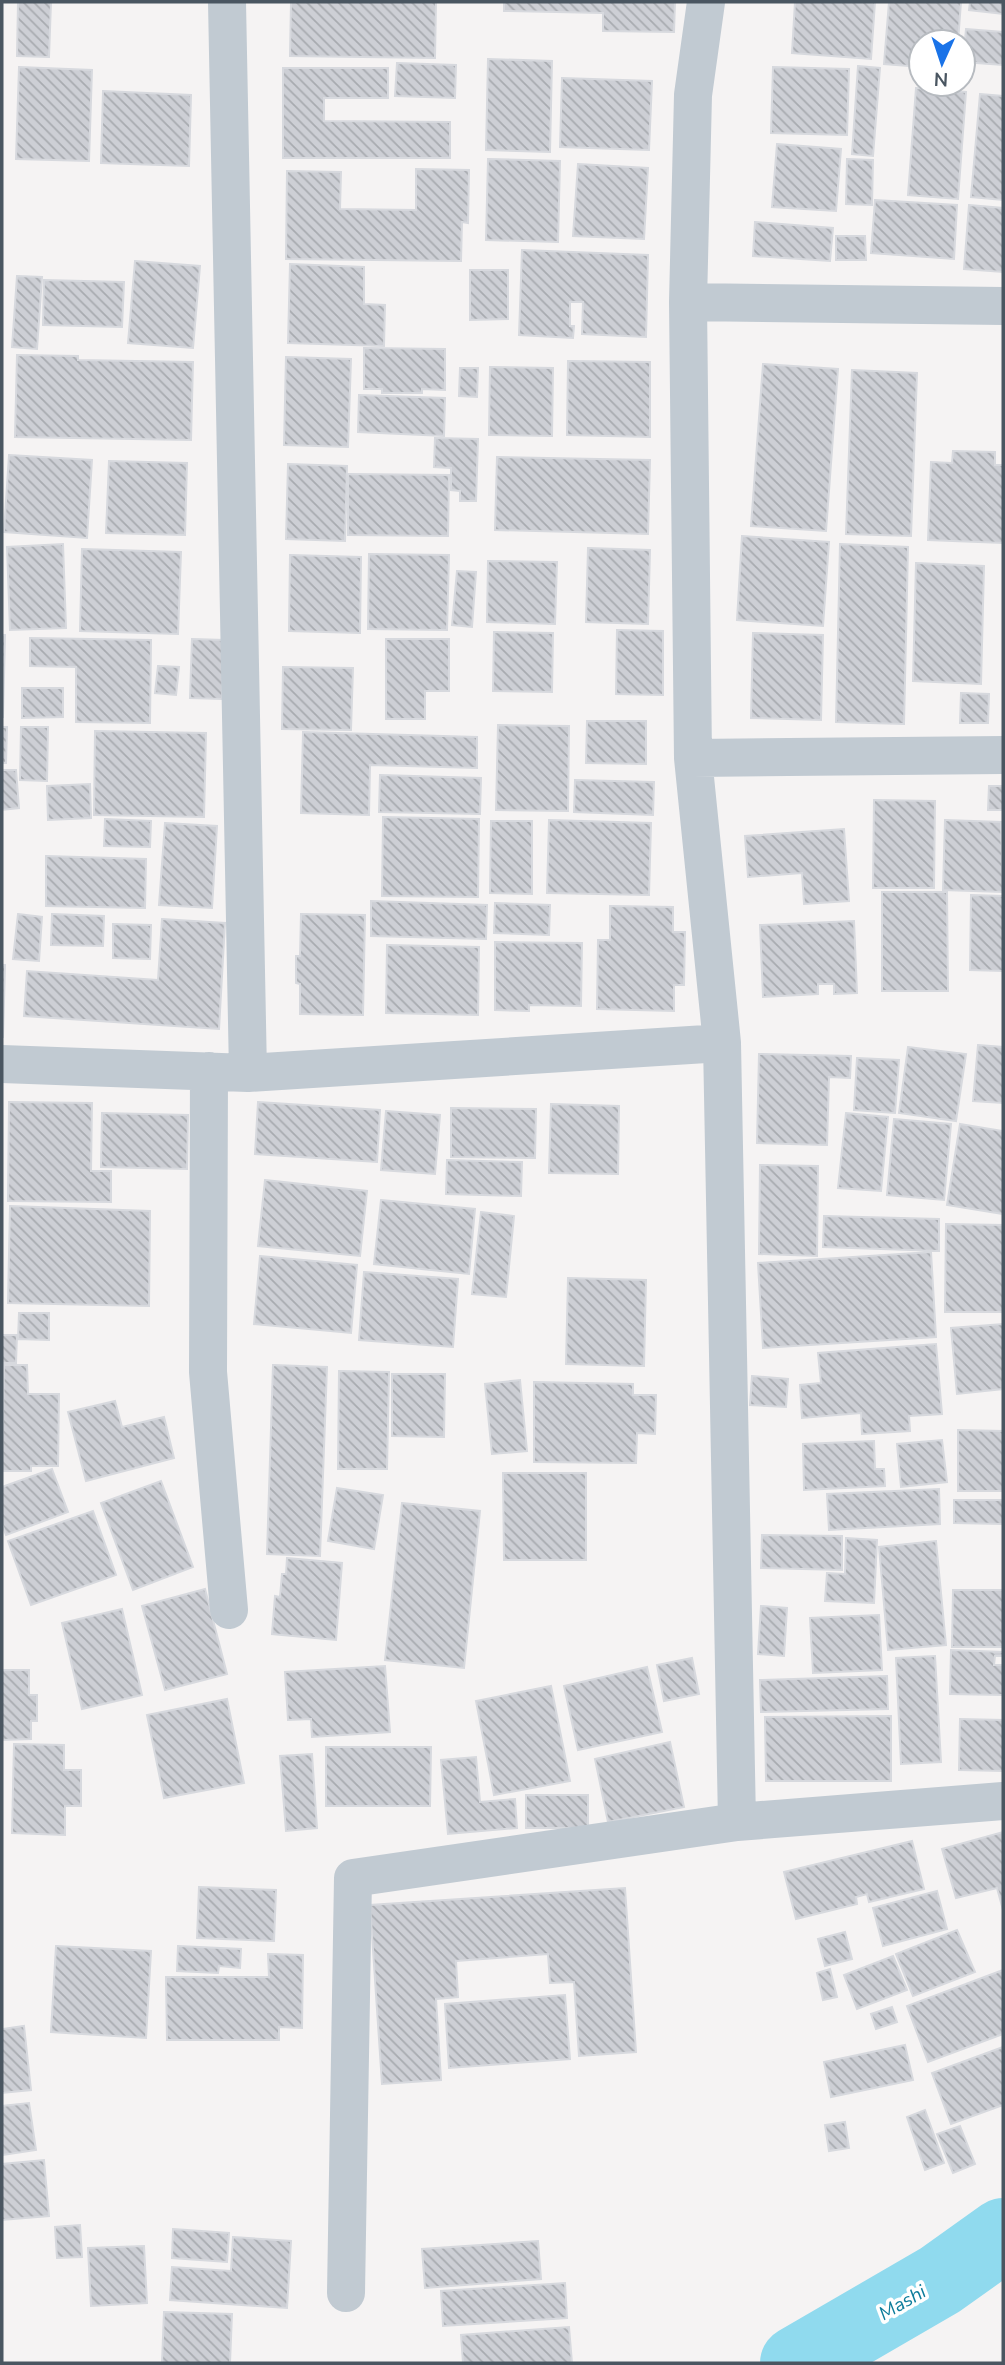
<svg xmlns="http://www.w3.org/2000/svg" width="1005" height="2365" font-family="'Nunito Sans',sans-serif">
<defs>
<pattern id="building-back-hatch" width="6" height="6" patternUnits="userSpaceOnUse" patternTransform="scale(1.75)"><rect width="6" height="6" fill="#cdcfd5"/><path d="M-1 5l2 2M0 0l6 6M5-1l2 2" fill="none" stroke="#a8abb0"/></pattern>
</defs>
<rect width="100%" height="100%" fill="#f5f3f3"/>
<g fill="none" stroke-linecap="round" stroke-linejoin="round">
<path stroke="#90daee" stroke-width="74" d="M797,2363L940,2280L1003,2235"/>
</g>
<path fill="url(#building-back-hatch)" stroke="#d7d9de" stroke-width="2" d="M18,2H51L49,57L17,56Z
M291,2H436L435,58L290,56Z
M504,2H675L674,32L603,31V13L504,11Z
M795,2H875L871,59L792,53Z
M889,2H961L958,42H921V67L884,64Z
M970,2H1003V14L969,10Z
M966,29L1003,32V65L963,62Z
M488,59L552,61L550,152L486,150Z
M397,63L456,65L455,98L395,96Z
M858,66L880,68L873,156L852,154Z
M19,67L92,70L89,161L16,159Z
M773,67L849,69L847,135L771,133Z
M283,68H388V98H324V121L450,122V158H283Z
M562,78L652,81L649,150L560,147Z
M916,88L966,92L958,199L908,195Z
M103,91L191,95L189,166L101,163Z
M980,94L1003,96V200L971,197Z
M777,144L841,149L836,211L772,207Z
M488,159L560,161L558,242L486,240Z
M847,159L873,160L872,205L846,204Z
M578,164L648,168L644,239L573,236Z
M416,169L469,170L468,223L462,222L461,261L286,259L287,171L341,172L340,209L416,210Z
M875,200L957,205L954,259L871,253Z
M969,205L1003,208V272L964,269Z
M755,222L833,228L830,261L753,256Z
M836,236H865L866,260H836Z
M522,250L648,255L646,337L582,334L583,302H570V326H574L573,338L519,335Z
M135,261L200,266L193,348L128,343Z
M290,264L364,267V304L385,305L384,346L288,343Z
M470,270H508V319L470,320Z
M17,276L42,277L37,349L12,347Z
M44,280L124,282L122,327L43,325Z
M364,348L445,349V390L422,389V393H382V389H364Z
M17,355L78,356V360L193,362L191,440L15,437Z
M286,357L351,359L348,447L284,445Z
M568,361L650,362V437L567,435Z
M763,364L838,369L826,531L751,526Z
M490,367L553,368L552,436L489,435Z
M460,368H478L477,397L459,396Z
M852,370L917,373L911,536L846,534Z
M359,395L445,398L444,436L358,432Z
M435,438L478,439L476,501H460V491L451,490V468L434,467Z
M953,451L995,452V465H1003V543L928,540L931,462L952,463Z
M9,455L92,460L87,538L4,532Z
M497,457L650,460L648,534L495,530Z
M109,461L187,463L185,535L106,533Z
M288,464L347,466L345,541L286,539Z
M348,474L449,475L448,536L348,535Z
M742,536L829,542L823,626L737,620Z
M63,544L66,628L10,630L7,547Z
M840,544L908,547L904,724L836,722Z
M588,548L650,550L648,624L586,622Z
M82,549L181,552L178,634L80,631Z
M369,554L449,555L447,630L368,629Z
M290,555L361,557L360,633L289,631Z
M488,561L557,562L555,624L487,622Z
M916,563L984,566L981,684L913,681Z
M457,571L476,572L472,627L452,625Z
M617,630L663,631V695L616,694Z
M494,632L553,633L552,692L493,691Z
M753,633L823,635L821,720L751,718Z
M2,635H5L3,717H2Z
M30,638L151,640L150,723L76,722V667L30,666Z
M192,639L224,640L222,699L190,698Z
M386,639H449V691H425V719H386Z
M158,666L179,667L176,695L155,693Z
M283,667L353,668L351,730L282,729Z
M22,688H63V717L22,718Z
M961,693L989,694L988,723H960Z
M587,721H646V764L586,763Z
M498,725L569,726L568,811L496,810Z
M2,727H7L6,763H2Z
M21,727H48L47,781L20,780Z
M95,731L206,733L204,817L94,815Z
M303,732L477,737V768L370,765L369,815L301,813Z
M2,770H16L19,808L2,810Z
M380,775L481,778L480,814L379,812Z
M575,780L654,782L653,815L574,812Z
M90,784L91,818L48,820L47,786Z
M989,786H1003V810H988Z
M874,800L935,801L934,888H873Z
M383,817L479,819L478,897L382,896Z
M105,819L151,821L150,847L104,846Z
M549,820L651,823L649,895L547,893Z
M945,820L1001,822L1003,892L943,890Z
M491,821H532V894L490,893Z
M165,823L217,826L212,908L159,905Z
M844,829L849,901L804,904L802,873L748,877L745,836Z
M46,856L146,859L145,908L46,906Z
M882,892H947L948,991H882Z
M971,895L1003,896V971L970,970Z
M371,901L487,905L486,939L371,936Z
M495,903L550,905L549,935L494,933Z
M610,906L673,907V932H685L684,985H674V1011L597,1009L598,940H610Z
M18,914L42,917L39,961L13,959Z
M52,914L104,916L103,946L51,945Z
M301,914L365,915L363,1015L300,1014V984L296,983V956H300Z
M162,919L225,923L219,1029L24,1016L27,971L158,980Z
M854,921L857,993L834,994V984H818V994L763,997L760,925Z
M113,924L151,925L150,959L113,958Z
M495,942L582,943L581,1006L529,1005V1011L495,1010Z
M387,945L479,947L478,1015L386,1013Z
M2,965H5L3,1037H2Z
M978,1045L1003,1047V1103L973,1101Z
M908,1047L966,1054L956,1121L899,1113Z
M759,1054L851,1056L850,1078L829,1077L827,1145L757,1143Z
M857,1058L899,1060L895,1113L854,1110Z
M9,1102L92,1103L91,1171H111V1202L8,1201Z
M258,1102L380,1110L377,1162L255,1154Z
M551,1104L619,1106L618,1174L549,1173Z
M451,1108L536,1109L535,1158L451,1157Z
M386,1111L440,1115L435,1174L381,1170Z
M102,1113L188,1115L187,1169L101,1167Z
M846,1113L888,1117L881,1191L838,1188Z
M894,1119L951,1124L944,1200L887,1195Z
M960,1124L1003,1131V1214L947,1205Z
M447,1160L522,1162L521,1196L446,1194Z
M760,1165L818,1166L817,1256L759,1254Z
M265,1180L367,1191L360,1256L258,1246Z
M381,1200L475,1209L469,1274L374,1264Z
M10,1206L150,1211L149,1306L8,1303Z
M481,1212L514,1216L506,1297L472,1294Z
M824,1216L939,1219V1251L823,1247Z
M946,1224L1003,1225V1312H945Z
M931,1252L936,1337L763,1348L758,1263Z
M260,1256L357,1265L351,1333L254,1324Z
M364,1272L458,1279L453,1347L359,1340Z
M568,1278L646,1280L644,1366L566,1364Z
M19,1313H49V1340L18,1339Z
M1003,1324V1389L957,1394L951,1328Z
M2,1335H17L16,1363H2Z
M936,1344L942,1414L909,1416L910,1431L862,1434L861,1413L802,1418L800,1385L821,1383L818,1353Z
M4,1365H27L28,1394H59L58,1466H31V1471H2Z
M273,1365L327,1367L320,1556L267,1554Z
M339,1371L389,1372L387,1469H338Z
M392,1374H445L444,1437L392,1436Z
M752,1376L788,1379L786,1407L750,1405Z
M520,1380L527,1451L492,1454L485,1384Z
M534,1382L633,1384V1395H656L655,1434L637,1433L636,1463L534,1462Z
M115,1401L122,1427L164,1417L174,1458L86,1481L68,1412Z
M958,1430L1003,1431V1491H958Z
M942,1440L947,1482L901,1487L897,1444Z
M874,1441L875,1469H884L885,1486L804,1490L803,1444Z
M52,1469L68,1512L6,1535L2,1524V1487Z
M503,1473H586V1560H504Z
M161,1481L193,1567L133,1590L101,1503Z
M337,1488L383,1495L374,1549L328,1541Z
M939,1489L940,1524L829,1530L827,1494Z
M954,1500H1003V1524L954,1523Z
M402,1503L480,1511L464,1668L385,1660Z
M93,1511L116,1575L31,1605L8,1541Z
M762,1535L842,1536V1570L761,1568Z
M846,1538L877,1540L874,1603L825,1601L827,1573L845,1574Z
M936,1541L946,1645L888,1650L879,1547Z
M287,1558L342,1563L336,1640L272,1634L275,1596L280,1597L282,1574H286Z
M205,1589L227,1674L165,1690L142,1606Z
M953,1590H1003V1647H952Z
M761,1606L787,1608L784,1656L758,1654Z
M122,1609L142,1695L82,1709L62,1623Z
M879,1615L882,1670L813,1673L810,1618Z
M951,1650L1003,1652V1656H995L994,1665H1003V1695L950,1694Z
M935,1656L941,1762L901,1764L896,1658Z
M692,1658L699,1694L664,1701L657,1665Z
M385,1666L390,1732L312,1737L311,1719L288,1720L285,1672Z
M647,1667L662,1732L578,1750L564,1686Z
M2,1670H29V1695H37V1721H31V1739L2,1740Z
M887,1676L888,1709L761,1712L760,1680Z
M551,1686L570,1781L494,1795L476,1701Z
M227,1699L244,1783L164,1798L147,1715Z
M891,1716V1781H766L765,1717Z
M960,1719L1003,1720V1771L959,1770Z
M670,1742L684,1807L608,1822L595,1759Z
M14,1744L64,1745V1770H81V1806H65V1835L12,1833Z
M326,1747H431L430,1806H326Z
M312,1754L317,1828L286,1831L280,1756Z
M476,1757L480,1802L515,1799L517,1828L448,1834L441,1760Z
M526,1795H588V1828H526Z
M1003,1832V1910L997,1888L956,1898L942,1849Z
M912,1841L924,1889L869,1902L867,1894L856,1897L857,1904L796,1919L784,1872Z
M199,1887L276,1890L274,1941L197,1938Z
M625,1888L636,2052L579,2056L574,1982L550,1983L548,1954L456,1961L458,1997L436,1999L441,2080L382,2084L370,1905Z
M937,1891L947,1929L883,1946L873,1908Z
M957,1930L975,1972L913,1996L896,1954Z
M845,1932L852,1959L825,1966L818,1939Z
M56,1946L151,1951L146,2038L51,2032Z
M178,1946L241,1949L240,1968L219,1966L218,1973L177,1971Z
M268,1954L303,1955L302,2028L279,2027V2040H167L166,1977H269Z
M893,1956L907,1990L857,2009L844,1975Z
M830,1969L837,1997L823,2000L817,1973Z
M1003,1970V2034L928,2062L907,2006Z
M565,1995L570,2059L449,2068L445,2004Z
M892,2007L897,2022L876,2029L871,2014Z
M24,2026L31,2090L2,2093V2029Z
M905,2045L913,2080L831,2097L824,2062Z
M1003,2047V2105L951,2124L932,2073Z
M29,2103L36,2150L2,2155V2106Z
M925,2110L944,2163L925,2170L907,2117Z
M845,2122L849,2148L829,2151L825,2125Z
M960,2126L975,2164L953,2173L937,2134Z
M44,2160L49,2216L2,2220V2164Z
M80,2225L82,2257L57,2258L55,2227Z
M173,2229L229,2233L227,2262L172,2258Z
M233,2237L291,2241L287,2308L170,2300L172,2267L231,2271Z
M538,2241L541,2279L425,2288L422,2249Z
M144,2246L147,2303L91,2306L88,2248Z
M565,2283L567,2318L443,2326L441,2291Z
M164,2312L232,2314L230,2363H162Z
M569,2327L572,2363H463L461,2335Z"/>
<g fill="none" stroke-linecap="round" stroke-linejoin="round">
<path stroke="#c1cad2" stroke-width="38" d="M227,2L248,1073
M706,2L693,95L688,302L693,758L722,1043L737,1822
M688,302L1003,306
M693,758L1003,755
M2,1064L248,1073L722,1043
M209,1071L208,1372L229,1610
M346,2293L353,1878L737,1822L1003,1801"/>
</g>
<g text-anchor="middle" stroke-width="7" stroke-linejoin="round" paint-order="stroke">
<g font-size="19" font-style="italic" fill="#0c7c9b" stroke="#fff">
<text transform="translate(902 2302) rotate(-30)" y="7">Mashi</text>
</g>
</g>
<rect width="1005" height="2365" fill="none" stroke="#4a5661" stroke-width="7"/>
<g transform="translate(942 63) rotate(183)"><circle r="33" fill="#ffffff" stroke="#b7bbc0" stroke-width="2"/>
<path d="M0-5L12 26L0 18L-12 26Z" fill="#1a73e8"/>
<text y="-10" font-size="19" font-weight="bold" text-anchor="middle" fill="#4a5661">N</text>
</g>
</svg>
